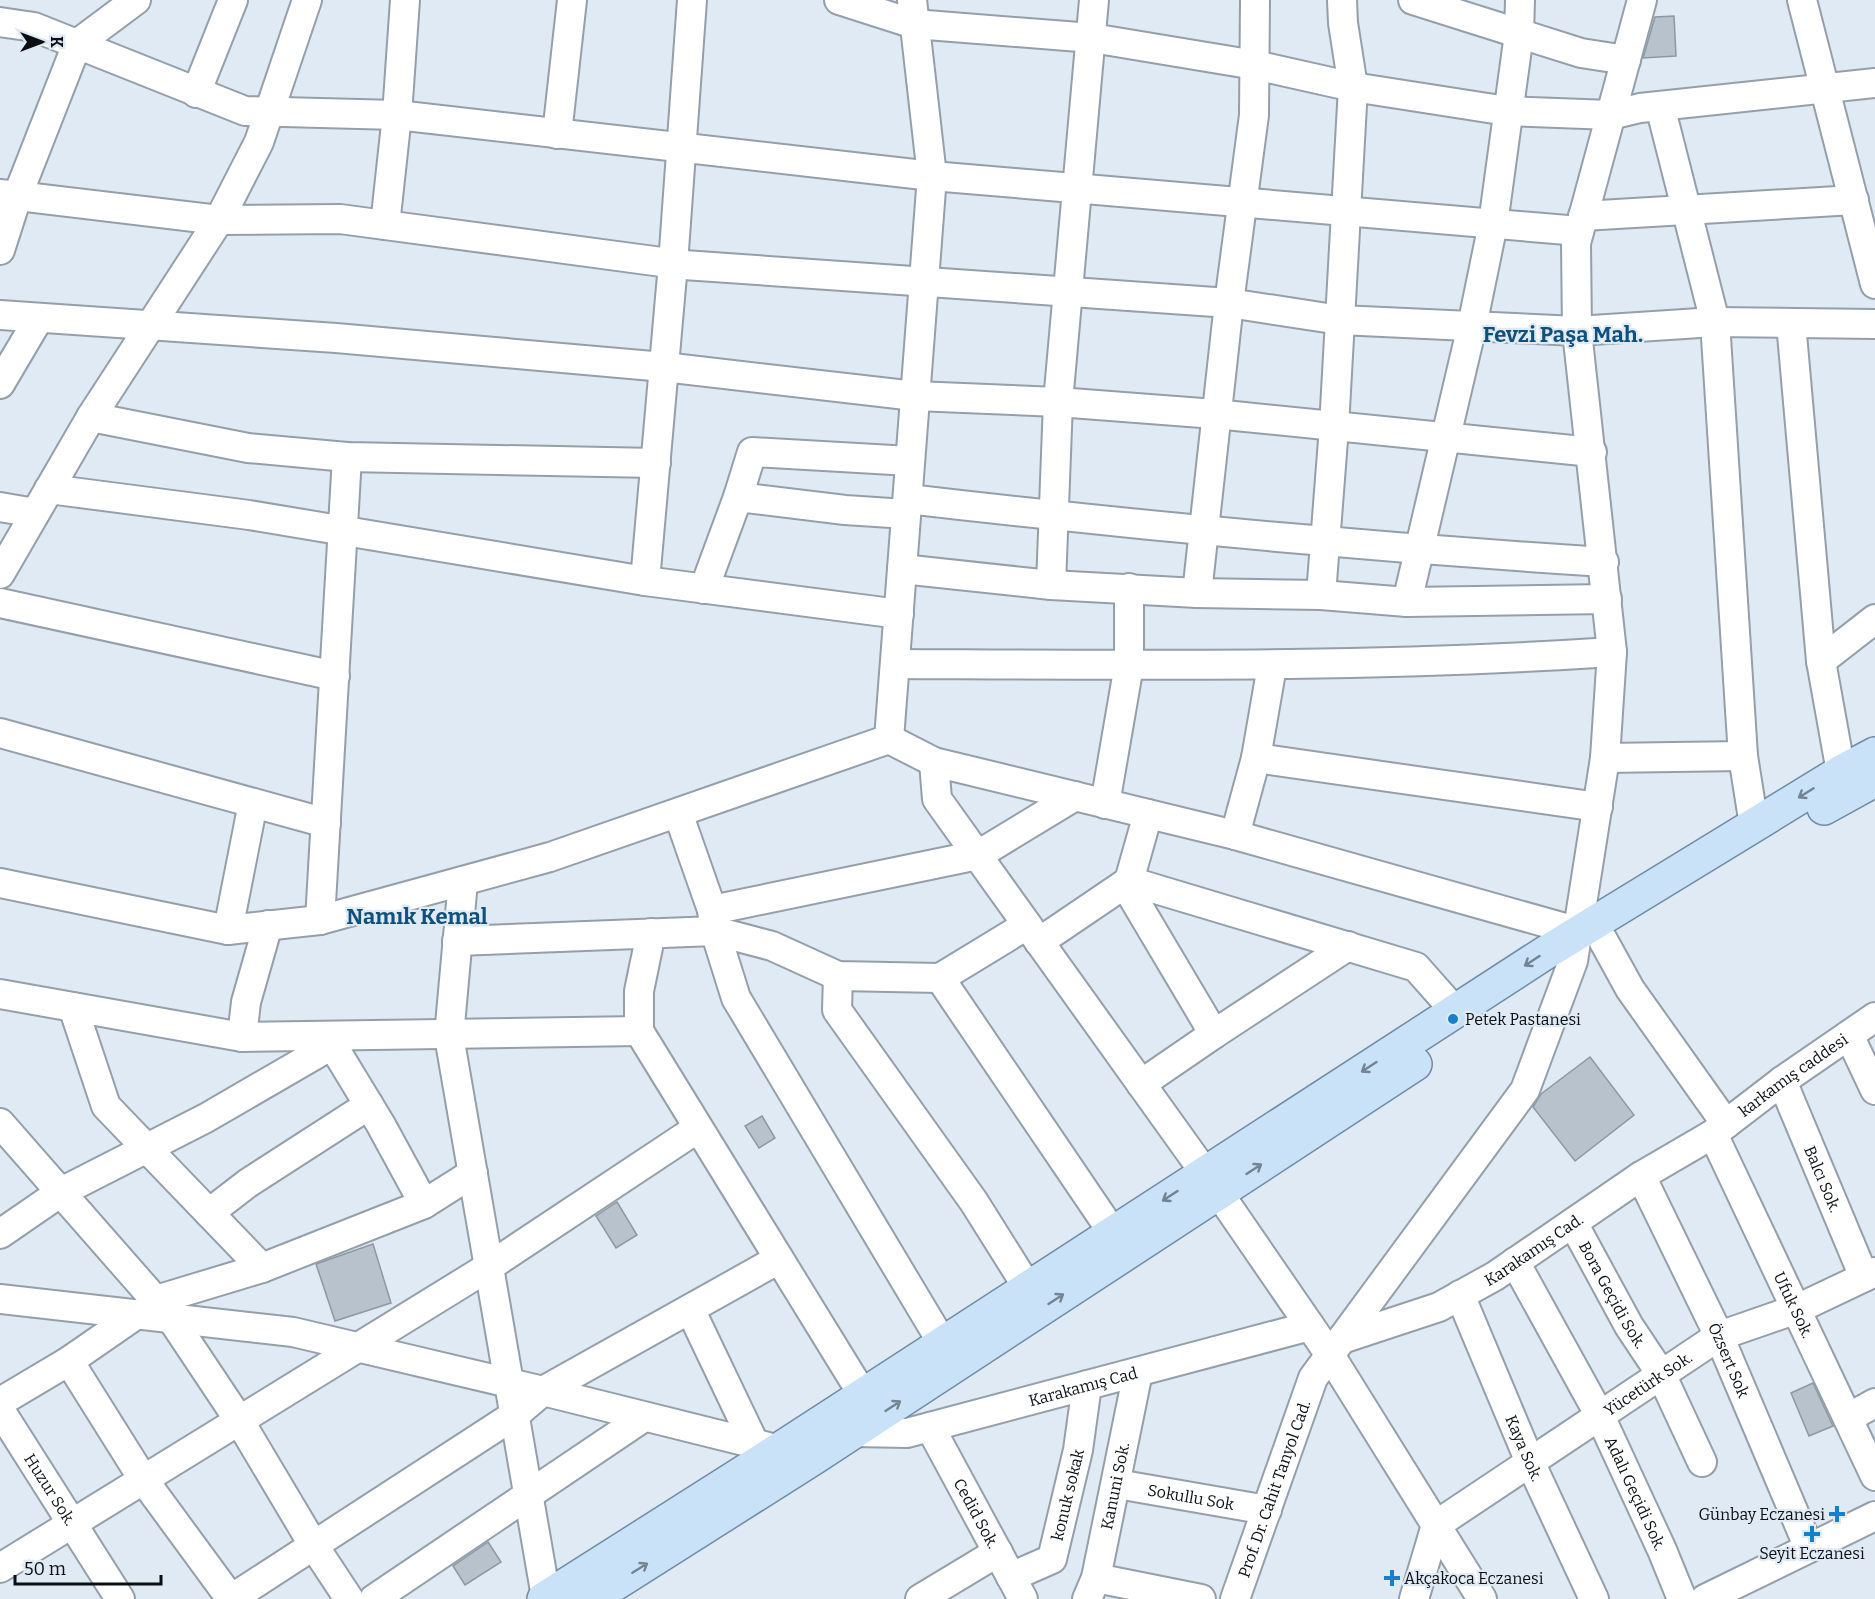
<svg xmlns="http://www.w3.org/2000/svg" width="1875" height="1599" font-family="Bitter,serif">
<rect width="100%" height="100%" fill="#dfeaf4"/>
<path fill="#b7c2cc" stroke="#8e98a2" stroke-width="1.5" d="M1674,16L1676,56L1643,58L1655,17Z
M1590,1057L1634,1115L1575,1161L1533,1107L1541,1094Z
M762,1116L775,1138L759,1148L745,1126Z
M617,1202L637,1235L616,1248L596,1216Z
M373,1244L391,1303L335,1321L316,1264Z
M1813,1383L1833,1426L1809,1436L1791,1393Z
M488,1542L501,1562L465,1585L453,1566Z"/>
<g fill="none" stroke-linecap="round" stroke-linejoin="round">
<defs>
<g id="minor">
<path d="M839,0L914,24L1092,38L1255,65L1353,87L1507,111L1611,115L1640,108L1875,83"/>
<path d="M1413,0L1581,53L1626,60"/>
<path d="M1802,0L1875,284"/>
<path d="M0,22L34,27L245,111L397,115L932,176L1579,231"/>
<path d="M196,93L233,0"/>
<path d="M1660,106L1715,322L1743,756L1754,825"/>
<path d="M557,134L572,0"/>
<path d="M0,194L219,220L340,219L684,265L1229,303L1340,320L1577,331L1715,322L1875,324"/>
<path d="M1583,216L1854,200"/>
<path d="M385,225L397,115L405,0"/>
<path d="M0,250L17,197L77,44L136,0"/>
<path d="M0,315L336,338L664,367L915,396L1058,402L1215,414L1592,452"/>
<path d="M1791,323L1821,661L1841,772"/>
<path d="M0,384L39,318"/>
<path d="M91,417L248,448L347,457L656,463"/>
<path d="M49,489L249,515L645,581L899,614"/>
<path d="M738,497L752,452L910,461"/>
<path d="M908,499C1139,526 1371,547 1604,562"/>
<path d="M0,507L35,513"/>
<path d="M902,569L1051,585L1197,593L1321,595L1407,602L1607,599"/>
<path d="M0,574L91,417L219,220L259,142L307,0"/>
<path d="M645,581L673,264L692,0"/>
<path d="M1051,585L1058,402L1094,0"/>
<path d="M704,589L738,497L845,510L906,514"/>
<path d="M1197,593L1229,303L1254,115L1255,0"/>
<path d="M1321,595L1334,427L1353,87L1343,23L1342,0"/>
<path d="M1407,602L1472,326L1493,224L1519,34L1520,0"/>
<path d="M0,603L335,676"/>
<path d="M1821,661L1875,619"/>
<path d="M895,664C1134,665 1373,668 1612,652"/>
<path d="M0,733L326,823"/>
<path d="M889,739L932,176L912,0"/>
<path d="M1256,758L1598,807"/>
<path d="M1605,758L1743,756"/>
<path d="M934,762L937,799L1205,1173L1330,1355L1482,1599"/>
<path d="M1105,804L1129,665V588"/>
<path d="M678,813L712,910L715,931L736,998L943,1344"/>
<path d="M1235,835L1256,758L1272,666"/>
<path d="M463,881L449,1036L546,1597"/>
<path d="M1129,881L1416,967L1455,1011"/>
<path d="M0,883L228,930L320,920L550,857L889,739L934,762L1235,835L1579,932"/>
<path d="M1125,884L1214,1034L1348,946"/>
<path d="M712,910L978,855L1075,796"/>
<path d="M320,920L347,457"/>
<path d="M228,930L253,803"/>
<path d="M651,933L639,991V1031L863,1395"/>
<path d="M1603,940L1630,989L1726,1124"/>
<path d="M457,941L715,931L772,946L838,976L940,978L1027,925"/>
<path d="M1039,942L1129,881L1148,814"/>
<path d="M838,976L837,1010L974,1202L1028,1288"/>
<path d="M940,978L1113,1233"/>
<path d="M0,994L242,1037L639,1031"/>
<path d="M73,1007L106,1106L262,1268"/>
<path d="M1849,1035L1875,1090"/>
<path d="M327,1036L381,1125L424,1204"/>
<path d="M242,1037L246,1002L268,925"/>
<path id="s1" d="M1782,1081L1864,1277"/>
<path d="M1141,1084L1214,1034"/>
<path d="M0,1123L171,1318L239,1420L314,1546L349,1599"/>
<path id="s2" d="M1713,1134L1875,1476"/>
<path id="s3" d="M1641,1176L1719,1336L1809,1548"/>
<path d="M209,1213L248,1183L369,1105"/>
<path id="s4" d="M1573,1223L1629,1326L1661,1374L1702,1462"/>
<path d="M0,1234L61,1192L206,1118L332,1045"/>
<path id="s5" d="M1515,1262L1600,1416L1662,1550L1682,1599"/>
<path id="s6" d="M1460,1295L1530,1462L1594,1599"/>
<path d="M0,1299L293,1332L543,1391L792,1453"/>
<path d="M156,1300L262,1268L424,1204L473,1173"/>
<path d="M690,1309L755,1445"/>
<path id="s7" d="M1342,1339L1439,1307L1495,1276L1641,1176L1713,1134L1782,1081L1875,1017"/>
<path d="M69,1361L143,1479L231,1599"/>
<path d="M0,1402L69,1361L137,1314"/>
<path id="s8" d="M0,1410L120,1599"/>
<path d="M1848,1418L1875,1403"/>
<path id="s9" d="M930,1427L1023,1599"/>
<path id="s10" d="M853,1432L907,1433L1310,1326"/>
<path id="s11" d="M1117,1484L1267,1510"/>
<path d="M0,1568L490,1266L698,1128"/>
<path id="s12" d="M1011,1577L1052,1559L1078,1450L1087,1385"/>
<path d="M1096,1578L1201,1599"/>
<path d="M231,1599L516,1414L543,1391L779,1259"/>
<path d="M374,1599L644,1417"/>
<path d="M920,1599L998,1552"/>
<path id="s13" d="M1087,1599L1096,1578L1138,1372"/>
<path id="s14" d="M1235,1599L1313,1378L1525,1090L1573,961L1605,758L1612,652L1577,331L1576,243L1642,0"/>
<path id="s15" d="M1414,1599L1436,1525L1719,1336L1797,1309L1875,1272"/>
<path d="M1705,1599L1875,1516"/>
</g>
<path id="major" d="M1824,808L1875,780
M544,1599L777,1451L1545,953L1841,772L1875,754
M591,1599L815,1457L1415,1064"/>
</defs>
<use href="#minor" stroke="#959fa9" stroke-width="32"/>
<use href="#major" stroke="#6f8ba5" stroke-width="36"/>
<use href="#minor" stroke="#fff" stroke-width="28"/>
<use href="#major" stroke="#c9e2f8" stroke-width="33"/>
</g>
<defs><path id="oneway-shaft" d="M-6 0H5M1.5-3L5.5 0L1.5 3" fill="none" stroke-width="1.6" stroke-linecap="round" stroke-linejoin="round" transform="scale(1.5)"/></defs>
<g stroke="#748391">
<use href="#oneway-shaft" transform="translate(1806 793) rotate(148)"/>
<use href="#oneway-shaft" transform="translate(1532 961) rotate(147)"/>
<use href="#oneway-shaft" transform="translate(1369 1067) rotate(147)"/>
<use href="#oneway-shaft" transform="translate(1254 1169) rotate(-33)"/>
<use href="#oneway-shaft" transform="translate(1170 1196) rotate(147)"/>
<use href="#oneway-shaft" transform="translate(1056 1299) rotate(-33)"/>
<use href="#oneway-shaft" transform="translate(893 1406) rotate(-33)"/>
<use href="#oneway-shaft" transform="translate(640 1568) rotate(-32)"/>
</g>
<g fill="#1680cb" stroke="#dfeaf4" stroke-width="2">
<circle cx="1453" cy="1019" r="6"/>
<path d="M1834 1505h6v6h6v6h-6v6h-6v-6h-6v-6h6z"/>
<path d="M1809 1525h6v6h6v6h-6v6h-6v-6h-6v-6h6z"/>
<path d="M1389 1569h6v6h6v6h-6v6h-6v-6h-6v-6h6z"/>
</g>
<g text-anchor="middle" stroke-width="4.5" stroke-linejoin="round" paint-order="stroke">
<g font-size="16" fill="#0b0f13" stroke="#dfeaf4" text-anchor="start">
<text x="1465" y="1025">Petek Pastanesi</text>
<text x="1825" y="1520" text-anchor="end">Günbay Eczanesi</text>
<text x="1812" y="1559" text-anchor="middle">Seyit Eczanesi</text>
<text x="1404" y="1584">Akçakoca Eczanesi</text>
</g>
<g font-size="16" fill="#0b0f13" stroke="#dfeaf4">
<text dy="6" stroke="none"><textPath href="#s7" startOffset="526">karkamış caddesi</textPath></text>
<text dy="6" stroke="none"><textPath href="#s1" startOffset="106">Balcı Sok.</textPath></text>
<text dy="6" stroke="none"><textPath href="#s7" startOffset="213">Karakamış Cad.</textPath></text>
<text dy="6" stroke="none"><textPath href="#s4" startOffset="82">Bora Geçidi Sok.</textPath></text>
<text dy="6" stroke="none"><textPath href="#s2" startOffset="189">Ufuk Sok.</textPath></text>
<text dy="6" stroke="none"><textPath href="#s3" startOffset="204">Özsert Sok</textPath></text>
<text dy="6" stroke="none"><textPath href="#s15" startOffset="332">Yücetürk Sok.</textPath></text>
<text dy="6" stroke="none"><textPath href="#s10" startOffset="236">Karakamış Cad</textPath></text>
<text dy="6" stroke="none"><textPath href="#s6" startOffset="166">Kaya Sok.</textPath></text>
<text dy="6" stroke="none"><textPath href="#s13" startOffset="117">Kanuni Sok.</textPath></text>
<text dy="6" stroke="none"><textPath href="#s14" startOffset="117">Prof. Dr. Cahit Tanyol Cad.</textPath></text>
<text dy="6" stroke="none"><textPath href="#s8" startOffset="94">Huzur Sok.</textPath></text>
<text dy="6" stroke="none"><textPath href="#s5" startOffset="261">Adalı Geçidi Sok.</textPath></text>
<text dy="6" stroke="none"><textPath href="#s12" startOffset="111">konuk sokak</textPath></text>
<text dy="6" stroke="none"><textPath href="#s11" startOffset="75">Sokullu Sok</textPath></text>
<text dy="6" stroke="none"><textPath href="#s9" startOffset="98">Cedid Sok.</textPath></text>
</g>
<g font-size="22" font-weight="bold" fill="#0f507f" stroke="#dfeaf4">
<text x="1563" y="342">Fevzi Paşa Mah.</text>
<text x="417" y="924">Namık Kemal</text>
</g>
</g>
<g transform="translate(42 42) rotate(90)" stroke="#dfeaf4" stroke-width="4.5" paint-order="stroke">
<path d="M0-4.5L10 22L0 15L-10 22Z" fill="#0b0f13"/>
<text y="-9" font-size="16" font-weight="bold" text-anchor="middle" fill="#0b0f13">K</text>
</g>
<path d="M15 1575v9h146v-9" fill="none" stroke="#0b0f13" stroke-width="3"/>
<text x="24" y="1575" font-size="18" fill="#0b0f13" stroke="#dfeaf4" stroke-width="4.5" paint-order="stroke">50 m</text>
</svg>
